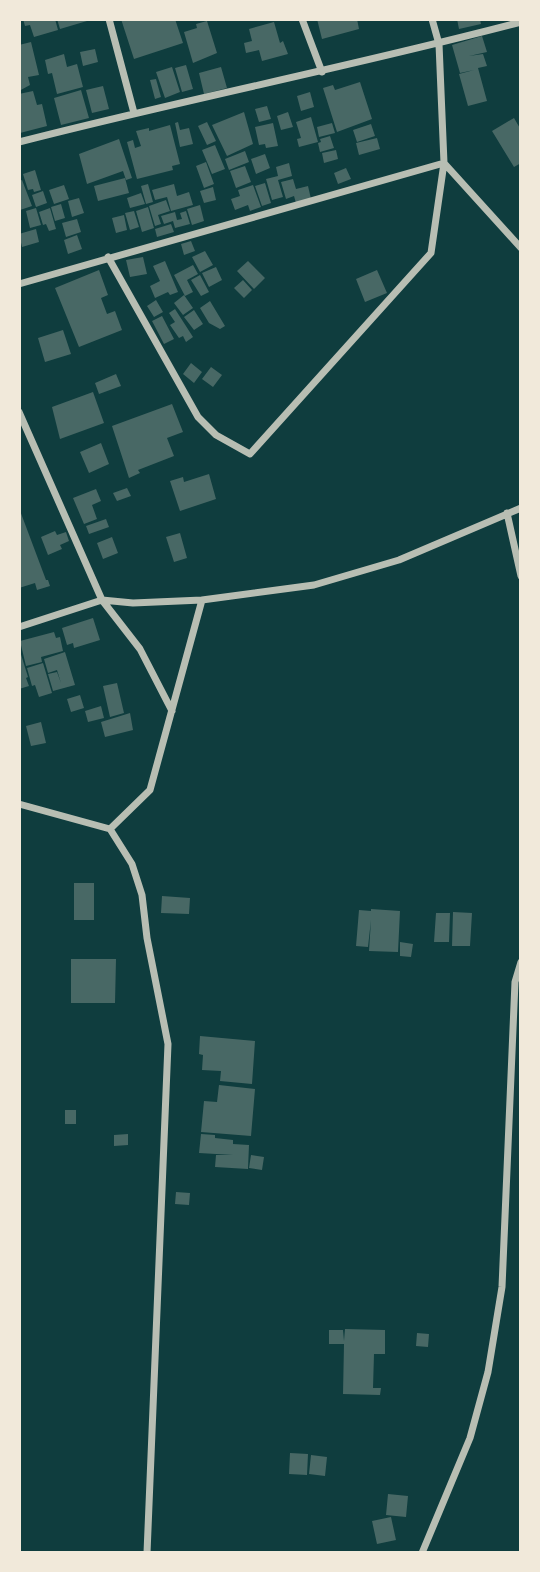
<svg xmlns="http://www.w3.org/2000/svg" width="540" height="1572" font-family="'Roboto Condensed',sans-serif">
<rect width="100%" height="100%" fill="#0f3d3e"/>
<path fill="#486865" d="M23,19H55L58,30L34,37L30,25L25,26Z
M57,19H86L87,21L60,29Z
M121,19H175L183,43L134,59Z
M317,19H357L359,29L322,39Z
M457,19H480L481,24L459,29Z
M207,21L217,53L193,63L184,32L197,28L196,24Z
M274,22L280,43L283,41L288,54L262,61L259,50L246,53L244,43L252,41L249,29Z
M482,36L487,52L469,56L483,54L487,66L478,68L487,101L468,106L459,74L474,70L460,73L452,45Z
M31,42L39,75L28,77L30,85L19,91V45Z
M95,49L98,62L83,66L80,52Z
M64,54L67,67L77,64L83,87L57,94L52,73L48,74L45,60Z
M186,65L193,89L182,92L175,68Z
M172,67L180,92L165,98L156,72Z
M221,67L227,88L204,94L199,73Z
M156,79L161,97L155,99L150,80Z
M360,82L372,119L337,132L323,88L333,85L335,90Z
M103,86L109,109L92,113L86,90Z
M81,90L89,118L61,125L54,98Z
M33,91L37,105L42,104L47,126L20,133L19,94Z
M310,92L314,107L301,111L297,96Z
M267,106L271,119L259,122L255,109Z
M244,112L253,144L227,156L212,125Z
M288,112L293,127L281,130L277,116Z
M311,117L318,142L299,147L297,139L301,138L296,122Z
M514,118L521,130V163L514,167L492,131Z
M178,122L180,130L189,128L193,144L180,147L175,123Z
M207,122L216,141L207,145L198,126Z
M273,123L278,146L266,148L265,144L259,145L255,127Z
M332,123L335,133L319,137L317,127Z
M371,124L375,136L357,142L353,130Z
M170,125L180,164L172,166L173,170L137,179L127,142L133,140L135,148L141,146L136,131L149,128V131Z
M330,136L334,148L320,152L318,143L321,142L320,139Z
M377,138L380,149L359,155L356,143Z
M119,139L132,178L126,180L123,171L87,184L79,154Z
M215,145L225,169L212,174L202,150Z
M336,150L338,159L324,163L322,153Z
M245,151L249,162L229,170L225,159Z
M265,154L270,168L256,174L251,159Z
M206,162L214,184L204,188L196,166Z
M289,163L292,176L278,180L283,197L272,200L266,179L278,176L276,167Z
M245,166L251,182L236,188L230,171Z
M346,168L351,179L338,184L334,173Z
M35,170L41,190L34,192L33,189L28,190L23,174Z
M125,178L129,193L98,201L94,186Z
M293,179L296,189L308,186L311,199L296,203L294,196L286,199L281,182Z
M22,180L32,206L20,210L19,181Z
M265,183L271,203L262,206L255,186Z
M148,184L153,202L146,204L141,186Z
M174,184L177,196L189,192L193,205L171,211L167,197L155,200L152,190Z
M64,185L69,199L54,204L49,190Z
M253,185L261,207L250,211L248,205L235,210L231,199L240,196L238,190Z
M213,187L216,200L204,203L200,191Z
M43,191L47,203L36,207L32,195Z
M141,193L145,204L130,208L127,198Z
M79,198L84,213L72,217L68,201Z
M166,200L170,211L158,215L161,224L155,226L149,206Z
M61,204L65,218L55,221L51,207Z
M200,205L204,221L192,225L187,209Z
M148,207L154,228L142,232L136,211Z
M36,208L41,225L30,228L26,211Z
M50,208L56,229L49,231L46,224L43,225L39,212Z
M134,211L139,227L130,230L125,213Z
M186,211L190,224L175,228L173,221L164,224L161,216L175,212L177,220L182,219L180,213Z
M124,215L127,230L116,233L112,218Z
M77,219L81,232L66,237L62,223Z
M171,224L174,232L157,237L155,229Z
M36,229L39,242L22,247L19,234Z
M77,235L82,249L68,254L64,240Z
M191,241L195,251L184,255L181,244Z
M205,251L213,265L200,272L192,257Z
M143,257L147,274L130,277L126,260Z
M165,261L178,292L170,295L168,292L155,298L150,286L160,281L153,266Z
M248,261L265,278L254,289L237,271Z
M193,265L198,274L187,280L193,292L185,296L174,275Z
M216,267L222,280L209,287L202,273Z
M99,270L108,295L101,298L107,314L115,311L122,330L79,347L55,288Z
M377,270L387,293L365,302L356,279Z
M200,275L209,292L201,296L191,280Z
M243,280L252,290L244,298L234,288Z
M184,295L193,308L183,315L174,303Z
M156,300L163,312L154,317L147,306Z
M210,301L225,326L220,329L209,323L200,308Z
M175,309L193,337L186,342L183,336L179,338L170,325L175,322L169,313Z
M194,310L203,324L194,330L184,317Z
M162,316L174,339L164,344L152,321Z
M63,330L71,354L45,362L38,338Z
M191,363L202,372L194,383L183,374Z
M211,367L222,375L213,387L202,379Z
M116,374L121,386L99,394L95,383Z
M93,392L104,423L60,439L52,407Z
M172,404L183,432L167,438L174,456L138,470L140,473L129,478L112,426Z
M101,443L109,464L89,473L80,452Z
M209,474L216,499L180,511L170,481L183,477L184,482Z
M127,488L131,496L117,501L113,493Z
M96,489L101,501L92,505L97,519L84,524L73,498Z
M19,508L46,580H48L50,586L37,590L35,583L19,588Z
M106,519L109,527L89,534L86,526Z
M55,531L57,535L66,532L69,541L60,545L62,549L48,555L41,537Z
M180,533L187,558L174,562L166,537Z
M112,537L118,553L103,559L97,543Z
M93,618L100,640L74,648L73,643L67,645L62,628Z
M54,632L56,638L60,637L63,651L41,657L42,662L26,666L20,641Z
M19,648L28,677L26,678L29,686L19,689Z
M65,652L75,685L53,691L48,674L57,672L61,683L57,670L48,673L44,659Z
M43,663L52,693L39,697L35,685L32,686L27,668Z
M117,683L124,713L110,717L103,686Z
M80,695L84,708L71,712L67,699Z
M101,706L104,718L88,722L85,711Z
M130,713L133,730L105,737L101,722Z
M41,722L46,743L31,746L26,726Z
M74,883H94V920H74Z
M162,896L190,898L189,914L161,913Z
M371,909L400,911L398,952L369,951L371,920L368,947L356,946L359,910L371,911Z
M453,912L472,913L470,946H452Z
M436,913H450L449,942H434Z
M400,942L413,944L411,957L400,956Z
M71,959H116L115,1003H71Z
M200,1036L255,1041L252,1084L220,1081L221,1071L202,1070L203,1055L199,1054Z
M219,1085L255,1089L251,1136L201,1132L204,1101L217,1102Z
M65,1110H76V1124H65Z
M128,1134V1145L114,1146V1135Z
M201,1134L215,1135V1138L233,1140V1144L249,1145L248,1169L215,1167L216,1155H233L199,1153Z
M251,1155L264,1157L262,1170L249,1168Z
M176,1192L190,1193L189,1205L175,1204Z
M345,1329L385,1330V1354H374L373,1388H381L380,1395L343,1394L344,1344H329V1330H343L344,1341Z
M417,1333L429,1334L428,1347L416,1346Z
M290,1453L308,1454L307,1475L289,1474Z
M311,1455L327,1457L325,1476L309,1474Z
M388,1494L408,1496L406,1517L386,1515Z
M391,1517L396,1540L377,1544L372,1521Z"/>
<g fill="none" stroke-linecap="round" stroke-linejoin="round">
<path stroke="#b8beb3" stroke-width="7" d="M109,19L134,113
M302,19L322,72
M432,19L439,44L444,163L521,248
M19,142C186,99 354,66 521,22
M19,284L444,163L431,253L250,454L216,435L198,417L108,257
M19,412L102,600L140,649L172,711
M507,513L521,576
M19,627L102,600L133,603L202,600
M19,804L110,829L150,790L202,600L314,585L399,560L521,508
M110,829L132,864L142,895L147,938L168,1044L147,1553
M422,1553L470,1438L488,1372L502,1287L515,982L521,962"/>
</g>
<rect width="540" height="1572" fill="none" stroke="#f1e9da" stroke-width="42"/>
</svg>
